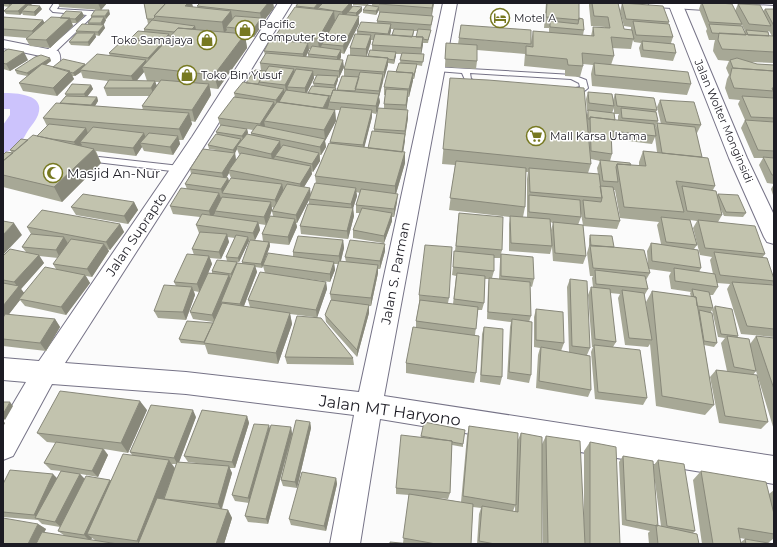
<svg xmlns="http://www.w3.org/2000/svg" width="777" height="547" font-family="Montserrat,sans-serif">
<rect width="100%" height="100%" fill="#fbfbfb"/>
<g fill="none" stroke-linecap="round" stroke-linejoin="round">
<path fill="#ccc3fc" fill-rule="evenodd" d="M3,93C16,93 46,94 38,115C36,120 32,125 29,129C21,142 19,149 3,153V125L10,115V109H3Z"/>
<defs>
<path id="service" d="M54,3H61L57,9L93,11L96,13L52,55H49L45,53L46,51L87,15L53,12L50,9Z
M434,67L573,75L586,80L588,88C583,93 575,95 568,94V90L580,87L579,83L571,79L470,73L471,79L482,85L478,87L466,82L462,73L437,71H434Z
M99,157L180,166L185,169L180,172L96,162L94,160Z"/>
<path id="minor" d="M278,3H292L210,137L65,363L186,372L359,392L443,3H457L384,396L774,456V484L380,419L360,544H330L354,415L186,394L52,384L13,456L3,460V421L26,382L3,380V358L39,361L192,137Z
M668,3H682L747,158L774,215V244L767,242L764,237L729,158Z
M3,40L58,51C63,58 59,67 54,73L49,75L44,73L41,70L45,57L3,48Z"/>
<path id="primary" d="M648,3H724L774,6V14L655,7L650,6Z"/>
</defs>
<use href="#service" stroke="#767387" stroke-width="2"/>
<use href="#minor" stroke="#767387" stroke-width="2"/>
<use href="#primary" stroke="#767387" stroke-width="2"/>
<use href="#service" fill="#fff" fill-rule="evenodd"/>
<use href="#minor" fill="#fff" fill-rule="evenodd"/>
<use href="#primary" fill="#fff" fill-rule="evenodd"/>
</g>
<path fill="#a7a896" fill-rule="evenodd" d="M3,3H33L31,5L42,9L35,16L23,15L22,13L20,15L6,14L4,11L9,7L3,6Z
M58,3H107L101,10L60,7Z
M144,3L198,8L197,6L200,3H198H273L274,8L262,23V25L254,37L245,36L247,48L218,89L210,88L211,95L195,122L191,121L192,124L183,140H179L180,144L173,155L144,151L142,147L136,156L96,151L101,163L62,202L3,187V155L12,153L10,150L28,140L37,136L47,126L43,118L60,103L66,96L65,94L91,85L93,89L87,97H97L98,101L95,106L143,110L142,106L149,96H107L104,88L108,81L83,78L81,72L75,76H72L74,79L57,96L23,91L19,83L27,76L17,74L15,70L50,58L51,61L46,65L53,67L85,64V65L110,56L109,53L132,40L131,38L144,31V29L148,24ZM144,72L147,81H136ZM155,82H159L157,86Z
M298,3H352V7H362V11L357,16L359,24L344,54L341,53V57L340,60L344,67L339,78H338V80L335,88H336V90H337L344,76V69L350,55V48L357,34V31L377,23V21L380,15H379V10L376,15L363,13V10L366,6L353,5V3H369L368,5L372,6V3H434L432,16H433L432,23L428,43H423L421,54H424L422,66L417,65L414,79H413L409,97H408L406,110H408V118L403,152H405V163L396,194L397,202L394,217H392V221L384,243L385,251L380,269H378V273L371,306H369V313L357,357L326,322L325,315L331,300L330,294L338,264H334L335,270L330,282L292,277L326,282L327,289L317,317L353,358L354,365L287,364L285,357L314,317L290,314L292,324L278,364L208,354L205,345L181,343L179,339L213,323V322L193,319L190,312L199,292L194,291L195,295L186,320L158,318L154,311L176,286L174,282L194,255L192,249L200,233H199L196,225L200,217L173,214L170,206L187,189L185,184L191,174L190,169L216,150L209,149L208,145L217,134L216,132L221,126L220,125L218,118L235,97L234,93L261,70L260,63L265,55L264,51L277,40L276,35L296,7V6ZM391,29H394L392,35H390ZM414,31H418L416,37H413ZM371,40H374L372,45V51L368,56H367L371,42ZM309,49H311L308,54V57H306L309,50ZM396,54H401L400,63L396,72L384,87V95H385L384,104V109L374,129V131L368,148L364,147L372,117V113L376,114L380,102L379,97L388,63L394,64ZM314,76H316L313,83L314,86L308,93H307L314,78ZM331,110H340L330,143L315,176L316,183L310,195L304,187L312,174L311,171L313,172L320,161V155H321L326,147L325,141L336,121L335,110ZM247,129L253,130L251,133V135L247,134L248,133ZM237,149L239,154H240L236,160L235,153ZM229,173L231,178L235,179L229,181L228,178L227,177ZM356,192L360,193L356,205V213H360L353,230V238L383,243L345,257L346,262L341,261L344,248L343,240L293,252V257L265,259L270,246V243L289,245L297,227L296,223H297L309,200V204L300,226L301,234L348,239L354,216L353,208L357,196ZM272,207L274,208L272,211L273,216H270L272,210ZM259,224L266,225L262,234L263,241L255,240L260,230ZM227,237L235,238L226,257L227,261L212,271V273H208L212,264L210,258L221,259L229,242ZM249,240H254L242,262V263L237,264V262H239L249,241ZM263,266L265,273L248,300L250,307L244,306L257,272L255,267L262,268Z
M546,3H579V18L584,30L583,35L591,36L593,27L605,28V27L591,26L589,6V3H618L624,29L631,30V27L624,26L620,11L622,3L669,22L668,24L673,37L671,43L676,53L673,61L641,57L639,48L641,43L634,42L633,40L631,49L612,48L614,56L611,65L691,84L687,95L592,86L591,74L593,65L583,64V66L580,77L565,76V70L524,66L525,54L477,50V61L476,69L445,67L446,43L458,44L459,38L531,44V46V42L533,31L549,32V28H544Z
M701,3H719L735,11L738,4L763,11L765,9H774V63L749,62L757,64L774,65V184L767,183L759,165L763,158H754L741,128L745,120L738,104L740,100L729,99L725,88L727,79L729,75L726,68L729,61L718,60L713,51L714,44L715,40H709L706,31L707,29L699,9ZM740,21L745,31V32L741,26L742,24ZM769,31L772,36H769L768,32Z
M82,12L84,16L77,23H72L73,26L50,48L30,46L26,39L27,38L3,36V17L45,23L60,18Z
M110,14L106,19H105L106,20L103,25L105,28L99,36L95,35L96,37L89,46L71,45L69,42L76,33V31L88,24V23L91,18V16Z
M3,49L4,51L28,60L10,71L3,69Z
M450,78L587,115L588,111H587L586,99L588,92L613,100L615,94L657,110L656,112L658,121L655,130L657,123L661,124L657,107L660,100L701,125L697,133H696L702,157L715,186L713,190L717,195L718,194L746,213L743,217L724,216L720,208L722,215L718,222L765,254L762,258L774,279V282L772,285H774V337L741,334L727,289L730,284L717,283L718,287L713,295H710L713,308L711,312L717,343L714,347L704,345L714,405L705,415L656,406L650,344L648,347L625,345L618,298L620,294L610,293L616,342L613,347L647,398L643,405L595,399L591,352L593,347H592L588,295L591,287H593L592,278L593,276H590L587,253L589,246V239L590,235L648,266L647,251L651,243L661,244L657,225L659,222L620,218L615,190H614L620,221L617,229L583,226L586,256L583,264L553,261L552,247L550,254L509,251V224L510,217L449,210L455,165L442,164ZM614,108V113H612ZM614,114H619L618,116V120H615ZM655,137L657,152L643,151L639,162V166L631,165L610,161L612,154V139L652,144ZM591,159L600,161L597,168L598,174L588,173L591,164ZM526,172H528L527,179V217H523L525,207ZM580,208L583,225H578L581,217ZM690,220L697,221L693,228L700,255L712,257L710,260L713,274L699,272L701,268L694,249L697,245ZM550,222L553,223L551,230L552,242ZM649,269L671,272L669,276L671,289L691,292L690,293L691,297L652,291L646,302L647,312L644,296L648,289L646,280L650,273Z
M774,184V198L771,189Z
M134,202L138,210L128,224L76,215L71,207Z
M459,213L502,250L501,254L534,279L532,287L530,286L531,316L529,322L531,375L529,383L507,379L510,327L511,322L487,319L488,286L489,279H485L484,303L482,310H478L475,335L476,373L474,383L406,373V363L416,327V321L419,303V295L449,298L448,303L453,304L456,276L452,275L455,251ZM494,258H500V261L499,279L492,278L494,271Z
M120,224L124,232L110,250L107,249L109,251L92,277L86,276L90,283L66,315L25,306L20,300L8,315L55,319L60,327L46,351L3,346V256L26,252L22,247L31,234L27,227ZM39,256L58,258L53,264L56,269L24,293L21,289L44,263Z
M570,279L590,348L587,355L591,390L588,397L536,388L538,355L540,348L534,347V317L536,309L564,343L561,351L569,352L567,287Z
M715,306L738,336L737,338L750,344L756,336L774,338V430L756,371L753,375L768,422L761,429L719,423L710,377L716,370L727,371L721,343L725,338L718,337L712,310Z
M484,327L502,377L500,385L480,382L482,334Z
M147,410L128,453L104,449L108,455L98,477L75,473L80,474L84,479L110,480H111L132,455L130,452L196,417L179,462L204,464L188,462L184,456L247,416L249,423L235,468H229L232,473L222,509L228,510L232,518L224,544H3L38,524L46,529L44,533L65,536L58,531L60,527L42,524L38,520L3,517V484L57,478L61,471L51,470L44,463L56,443L47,442L37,433ZM172,464H176L175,468ZM92,538L95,540H91Z
M310,422L311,428L297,488L283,486L281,480L290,444L268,524L248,522L245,516L249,503L235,501L232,495L270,429L291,427L292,434Z
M469,426L517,442L521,433L542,444L546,436L584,525V451L590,442L620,544H543L542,480V544H477L479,514L481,508L473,507L471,544H390L403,543L409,495L396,494V488L421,436L463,444V447L452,445L450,493L448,499L437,498L461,502L467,436ZM515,506V511H513Z
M623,456L653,466L658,460L695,531L693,533L699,544H649L648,533L650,531L622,525L619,462ZM653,468L661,526H658Z
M701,471L769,494L774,490V542L773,539L768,543L740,538L741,542L745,539L774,544H702L693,480Z
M336,478L337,484L326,531L291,525L289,519Z"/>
<path fill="#88887a" d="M8,3H14L10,7Z
M27,3H33L24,11H22V13L20,15L18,11Z
M98,3H107L101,10Z
M188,3H192L194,10L185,6Z
M268,3H273L274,8L262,23L260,13Z
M318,3H324L318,8V11L315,15L314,8Z
M349,3H352V7L343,19L342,12Z
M433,3H434L431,18L432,8Z
M40,6L42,9L35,16L34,12Z
M362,7V11L356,17V13Z
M379,7V10L376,15V11Z
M109,10L110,14L106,19L105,16Z
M231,11L233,21L226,27L227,30L224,33L222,22Z
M334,11L335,21L322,44V45L319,50L318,39Z
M82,12L84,16L77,23L75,19Z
M359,16V24L344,54L343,46Z
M104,17L106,20L103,26L104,25L105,28L99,36L98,32L102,27L101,23Z
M70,18L73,26L50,48L46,40Z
M261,18L262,25L254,37L253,30Z
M43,20L47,27L35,38L32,31Z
M391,24V31L388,41V34Z
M195,26L197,33L188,34Z
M95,33L96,37L89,46L88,42Z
M169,34L171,41L165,49L162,41Z
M245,34L247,48L218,89L214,75Z
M371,35V42L366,57V49Z
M423,37V45L421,56V48Z
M162,43L164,51L151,65L148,58Z
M308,43L309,50L303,62V54Z
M341,50V57L337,65V57Z
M24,52L28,60L10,71L6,64Z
M396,52V56L394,64V60Z
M50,58L51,61L29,77L27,73Z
M388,58V65L384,79V72Z
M146,60L148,67H142L144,72L134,84L131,76Z
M343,60L344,67L339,78V71Z
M85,64L86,68L80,70L81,72L75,76L73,73Z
M417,64L416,68L414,79V75Z
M294,69L295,76L287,87L288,90L286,93L285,85Z
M70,71L74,79L57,96L53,88Z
M313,71L314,78L305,96V88Z
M413,73V81L409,97V89Z
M383,74V81L379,97L380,102L376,114V106L379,95V91Z
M338,76V80L335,89L334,85Z
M155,81L158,89L154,96L151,88Z
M209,84L211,95L195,122L192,110Z
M91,85L93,89L86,98L84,94Z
M284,89L285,96L277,108L276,100Z
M408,90V98L406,113V105Z
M329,96L330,102H329V105L324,117L323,109Z
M97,97L98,101L93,109L91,105Z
M274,102L276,110L264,121L265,126L262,132L260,124Z
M335,110L336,121L325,141L326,147L321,155L320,147L325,139L324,130Z
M372,110V117L363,153V145Z
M408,110V118L405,136V141L402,159V152Z
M189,113L192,124L183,140L179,129Z
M86,128L89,136L80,142L82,145L77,150L74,142Z
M247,129L248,133L243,140L242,136Z
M144,133L147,141L140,143L142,147L136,156L133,148Z
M178,136L180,144L173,155L170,147Z
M241,139L242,143L237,146V149L235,153L236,161L229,170V173L224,181L222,173L234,154L233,150Z
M280,141L281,149L275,156V157L272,161L271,154Z
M94,149L101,163L62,202L54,187Z
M405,152V163L395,197V186Z
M319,153L320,161L313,172L312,164Z
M311,166L312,174L301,192L300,184Z
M228,178L230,185L222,193L221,189Z
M282,184L284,192L277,208L275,200Z
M310,188L311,196L297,223L296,215Z
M356,188L357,196L352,212L351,204Z
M219,193L222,201L215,211V213L211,219L209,211Z
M398,194L397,202L394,217V209Z
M134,202L138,210L128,224L124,216Z
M271,202L272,210L266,225L264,217Z
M353,208L354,216L348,239L347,231Z
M392,213V221L384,243V236Z
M295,219L297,227L289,245L288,237Z
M258,222L260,230L255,240L253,233Z
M14,223L22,235L3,255V235Z
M120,224L124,232L110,250L106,242Z
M227,234L229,242L221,259L219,252Z
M64,237L69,245L60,258L56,250Z
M248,237L249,241L239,262L238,258Z
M343,240L344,248L340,264L339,256Z
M269,242L270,246L262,268L261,264Z
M104,244L109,251L92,277L87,269Z
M385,244V251L380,269V261Z
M39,255L44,263L21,289L25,294L19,299L20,300L3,322V306L18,287L14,282Z
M209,256L212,264L200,292L197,284Z
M237,262L238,266L233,278L231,274Z
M334,262L335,270L330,282V274Z
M255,265L257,272L242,311L240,304Z
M378,265V273L371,306V298Z
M85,275L90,283L66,315L61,307Z
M229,275L232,283L221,302L223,305L215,322L212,315Z
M326,282L327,289L317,318L316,310Z
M192,287L195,295L186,320L183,312Z
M369,305V313L357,357V350Z
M290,313L292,324L278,364L276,353Z
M55,319L60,327L46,351L40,343Z
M140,401L147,410L128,453L121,443Z
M10,402L13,406L5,420L3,418V414Z
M193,410L196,417L178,465L174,458Z
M247,416L249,423L235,468L232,462Z
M3,421L5,423L3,427Z
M310,422L311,428L297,488L295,482Z
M269,425L271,432L251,503L248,498Z
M291,427L292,434L268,524L266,519Z
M103,449L108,455L98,477L92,471Z
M169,460L175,469L146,544H140L137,541Z
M229,466L232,473L221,510L218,504Z
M53,474L59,480L38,519L34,515Z
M80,474L86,480L61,527L55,522Z
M336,478L337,484L326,531L324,526Z
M110,480L116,486L87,534L92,538L90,541L84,535Z
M228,510L232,518L224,544H216Z
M38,524L46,529L38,544H28Z"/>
<path fill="#c2c3ae" stroke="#88887a" d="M13,3H27L18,11H4Z
M144,3H166L154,16L155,17L153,19H147Z
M166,3H188L185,6L231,11L222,22L154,16Z
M200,3H268L260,13L197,6Z
M298,3H318L314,8L296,6Z
M323,3H350L342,12L318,8Z
M379,3H433L432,8L379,4Z
M547,3H579V20L546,17Z
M592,3H618L624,29L632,30L634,39L611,37L614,56L582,53L583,66L568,65L567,59L526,55V46L533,47V31L594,36L593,27L610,28L608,17L594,16Z
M622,3L663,6L669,22L626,19Z
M702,3H719L732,4L742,24L709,22Z
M738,4L760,5L771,26L749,24Z
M28,5L40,6L34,12L22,11Z
M367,5L379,7L376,11L363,10Z
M353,6L362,7L356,13L348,12Z
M295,7L334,11L318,39L276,35Z
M765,9H774V26Z
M95,10H109L105,16H91Z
M66,11L82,12L75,19L60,18Z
M380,12L433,16L431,25L377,21Z
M339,14L359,16L343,46L322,44Z
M235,16L261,18L253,30L226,27Z
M3,17L43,20L32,31L3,29Z
M51,17L70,18L46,40L26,39Z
M92,17H104L101,23H88Z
M579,18L583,19L584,30L550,27V21L578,24Z
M152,20L195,26L192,29L178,28L174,32L144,29Z
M633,21L669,24L673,37L636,35Z
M361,22L391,24L388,34L357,31Z
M82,24L104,25L98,32L76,31Z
M709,24L742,26L746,35L712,33Z
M461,25L531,30V44L459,38Z
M178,28L245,34L214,75L142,67Z
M394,29L414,30L412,37L392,35Z
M418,29L431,30L428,40L423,39V37H416Z
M746,30L768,32L769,36L748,35Z
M138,31L169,34L162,41L131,38Z
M77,33H95L88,42H69Z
M719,33L774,36V52L722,49L718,40Z
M355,34L371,35L366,49L350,48Z
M375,34L423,37L421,48L372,45Z
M124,39L162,43L148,58L109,53Z
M270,40L308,43L303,54L264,51Z
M642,41L674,44L676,53L643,50Z
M446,43L477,45V61L445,59Z
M312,46L341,50L337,57L308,54Z
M8,49L24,52L6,64L3,63V52Z
M370,50L396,52L394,60L388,59V58L368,56Z
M266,53L343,60L339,71L260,63Z
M402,53L424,54L423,62L400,60Z
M97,54L146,60L131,76L80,70Z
M41,55L50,58L27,73L15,70L35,57Z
M348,55L388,58L384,72L344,69Z
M737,58L757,64L774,65V71L733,68L730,60Z
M63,59L85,64L73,73L53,67Z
M399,63L417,64L414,75H413V73L396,72Z
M594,63L688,72L691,84L595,75Z
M42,64L70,71L53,88L19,83Z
M269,66L294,69L285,85L259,82Z
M732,68L774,71V88H772L773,91L734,88L730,77Z
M296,69L313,71L305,88L287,87Z
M255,70L266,71L258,84L246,83Z
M388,71L413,73L409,89L384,87Z
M360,72L383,74L379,91L355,89Z
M317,75L338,76L334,85L313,83Z
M342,76L359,77L355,91L337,90Z
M450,78L488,80L584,88L591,164L443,149Z
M109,80L155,81L151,88H104Z
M161,80L209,84L192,110L142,106Z
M243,82L284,89L276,100L234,93Z
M72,84L91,85L84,94H65Z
M312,86L336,88L335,90H333L331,96L308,93Z
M386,89L408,90L406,105L384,104Z
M286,90L329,96L323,108L279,102Z
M333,90L379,94L376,106L329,102Z
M588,92L612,94L614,106L589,103Z
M615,94L654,98L657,110L617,106Z
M66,96L97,97L91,105L60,103Z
M742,96L774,98V118L751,117Z
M234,97L274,102L260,124L218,118Z
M660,100L694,102L701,125L666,122Z
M277,102L335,110L324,130L264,121Z
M56,103L189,113L179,129L43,118Z
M341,107L372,110L363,145L330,142Z
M378,108L408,110L405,131L374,129Z
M621,108L656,112L658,121L622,118Z
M588,110L614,113L615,120L590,117V119H588Z
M590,117L654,124L656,136L611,131L612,154L591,151Z
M745,120L774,122V151L758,150Z
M657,123L695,127L702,157L662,153Z
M49,124L86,128L74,142L52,139L37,136Z
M221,125L247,129L242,136L216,132Z
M257,125L325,139L320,147L251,133Z
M93,127L144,133L133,148L80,142Z
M372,131L405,134L402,152L368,148Z
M149,133L178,136L170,147L140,143Z
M216,134L241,139L233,150L208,145Z
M247,134L280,141L271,154L237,146Z
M33,135L94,149L54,187L3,175V161Z
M21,139L28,140L15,151L10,150Z
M329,143L405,152L395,186L315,176Z
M283,145L319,153L312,164L275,156Z
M203,149L235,153L222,173L190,169Z
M643,151L708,158L715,186L676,181L684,212L624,207L617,164L646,166Z
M6,152L13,153L3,161V155Z
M241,153L311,166L300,184L229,170Z
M763,157L774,158V175H772Z
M600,160L630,163L631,165L617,164L616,167L618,182L603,181Z
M456,161L526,168L525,207L450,198Z
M529,168L599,174L602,198L530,192Z
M192,173L228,178L221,189L185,184Z
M231,178L282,184L275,200L222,193Z
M315,183L356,188L351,204L309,199Z
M287,184L310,188L296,215L272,211Z
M600,186L613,187L620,221L585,218L583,200L601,202L602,198Z
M682,186L716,191L722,215L687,211Z
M181,188L219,193L209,211L170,206Z
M361,189L398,194L394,209L356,205Z
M83,194L134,202L124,216L71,207Z
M718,194L738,195L746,213L726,212Z
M529,195L580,200L581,217L529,212Z
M222,197L271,202L264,217L215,211Z
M308,204L353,208L347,231L300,226Z
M362,208L392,213L384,236L353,230Z
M42,210L120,224L106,242L27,227Z
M459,213L503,217L502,250L456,246Z
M202,214L258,222L253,233L196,225Z
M270,216L295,219L288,237L262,234Z
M510,216L550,219L552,246L511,243Z
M661,217L690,220L697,245L666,242Z
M698,220L755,226L765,254L705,248Z
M3,221L14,223L3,235Z
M553,222L583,225L586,256L555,253Z
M200,232L227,234L219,252L192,249Z
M31,234L64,237L56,250L22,247Z
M236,235L248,237L238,258L226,257Z
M590,235L612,236L614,247L591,246Z
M298,236L343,240L339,256L293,252Z
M71,239L104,244L87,269L53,264Z
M250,240L269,242L261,264L242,262Z
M350,240L385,244L380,261L345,257Z
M651,243L698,250L701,268L652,261Z
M425,245L452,247L449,298L419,295Z
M590,245L644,250L650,273L593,268Z
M10,249L39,255L14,282L3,280V256Z
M454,251L494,255V271L453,267Z
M714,252L767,258L774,279V281L720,275Z
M268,253L334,262L330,274L263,265Z
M187,254L209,256L197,284L174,282Z
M501,254L533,257L534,279L501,276Z
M217,260L237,262L231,274L212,271Z
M339,261L378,265L371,298L330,294Z
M237,263L255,265L240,304L221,302Z
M45,267L85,275L61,307L19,299Z
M674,268L715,274L718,287L675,281Z
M595,270L645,276L648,289L596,284Z
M260,272L326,282L316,310L248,300Z
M208,273L229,275L212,315L190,312Z
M457,273L485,276L484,303L454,299Z
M489,278L530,282L531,316L488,312Z
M570,279L587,281L590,348L572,346Z
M732,282L774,285V329L747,326Z
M3,283L19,286L3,306Z
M164,285L192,287L183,312L154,311Z
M591,287L610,289L616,342L595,339Z
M692,289L709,292L713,308L697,306L696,297H694Z
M622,290L644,293L652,340L629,338Z
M652,291L696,297L714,405L662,396Z
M331,300L369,305L357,350L325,315Z
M420,300L478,307L476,329L416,321Z
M222,303L290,313L276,353L204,343Z
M715,306L732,309L738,336L721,334Z
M536,309L563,312L564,343L536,340Z
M699,310L712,313L717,343L704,341Z
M5,314L55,319L40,343L3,339V318Z
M297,316L321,318L353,358L285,357Z
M512,319L532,322L531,375L509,372Z
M187,321L213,323L204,342L179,339Z
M413,327L479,336L476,373L406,363Z
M484,327L503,329L502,377L481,375Z
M727,336L749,339L756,371L734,367Z
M756,336L774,338V389Z
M594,345L640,350L647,398L598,392Z
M541,347L590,356L591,390L539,381Z
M716,370L757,375L768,422L725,416Z
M60,391L140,401L121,443L37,433Z
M3,402H10L3,414Z
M151,405L193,410L174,458L130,452Z
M202,410L247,416L232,462L184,456Z
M296,420L310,422L295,482L281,480Z
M424,422L465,430L463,444L452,442V441L438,439L421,436Z
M254,424L269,425L248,498L232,495Z
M271,425L291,427L266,519L245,516Z
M469,426L518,433L516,505L463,496Z
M521,433L542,437V544H495L479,541L482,506L518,512Z
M401,435L452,441L450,493L396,488Z
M546,436L580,441L585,544H548Z
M56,442L103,449L92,471L44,463Z
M590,442L616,447L620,544H590Z
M123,454L169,460L137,541L87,534Z
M623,456L653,461L658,526L626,520Z
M658,460L684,464L695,531L667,526Z
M177,462L229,466L218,504L164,499Z
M10,470L53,474L34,515L3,512V484Z
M61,471L80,474L55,522L35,518Z
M701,471L766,482L774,514V534L738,528L741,544H713Z
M302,472L336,478L324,526L289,519Z
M86,476L110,480L84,535L58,531Z
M409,494L473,504L471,544H436L403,538Z
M157,498L228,510L216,544H138Z
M3,518L38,524L28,544H3Z
M656,525L697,534L699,544H658Z
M42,532L118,544H36Z
M745,539L774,544H746Z
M390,542L411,544H390Z"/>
<defs>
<symbol id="hotel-ring" viewBox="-11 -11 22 22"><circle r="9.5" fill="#fff" stroke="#777921" stroke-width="1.5"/><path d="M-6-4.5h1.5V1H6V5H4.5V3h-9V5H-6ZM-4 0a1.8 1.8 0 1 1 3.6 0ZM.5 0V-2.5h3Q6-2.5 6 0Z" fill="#777921"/></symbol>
<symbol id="shop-ring" viewBox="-11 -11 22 22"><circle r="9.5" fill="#fff" stroke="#777921" stroke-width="1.5"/><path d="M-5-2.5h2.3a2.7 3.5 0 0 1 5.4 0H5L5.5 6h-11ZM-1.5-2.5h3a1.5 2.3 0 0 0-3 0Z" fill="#777921"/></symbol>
<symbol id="supermarket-ring" viewBox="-11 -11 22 22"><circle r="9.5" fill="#fff" stroke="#777921" stroke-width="1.5"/><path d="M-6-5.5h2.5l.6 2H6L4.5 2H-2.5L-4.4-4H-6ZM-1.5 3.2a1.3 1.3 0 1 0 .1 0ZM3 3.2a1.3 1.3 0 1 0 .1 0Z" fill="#777921"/></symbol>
<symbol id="mosque-ring" viewBox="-11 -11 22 22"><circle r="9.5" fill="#fff" stroke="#777921" stroke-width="1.5"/><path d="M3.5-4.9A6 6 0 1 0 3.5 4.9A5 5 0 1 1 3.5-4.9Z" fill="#777921"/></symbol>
</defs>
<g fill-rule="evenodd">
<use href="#hotel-ring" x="489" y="7" width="22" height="22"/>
<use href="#shop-ring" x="234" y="19" width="22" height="22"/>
<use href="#shop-ring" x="196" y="29" width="22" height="22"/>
<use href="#shop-ring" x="176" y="64" width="22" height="22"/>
<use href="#supermarket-ring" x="525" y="125" width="22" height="22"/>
<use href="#mosque-ring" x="42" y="162" width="22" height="22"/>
</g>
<g text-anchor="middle" stroke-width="3" stroke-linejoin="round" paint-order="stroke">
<g font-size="11" fill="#1c1b23" stroke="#fff" text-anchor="start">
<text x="514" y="22">Motel A</text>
<text x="259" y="28">Pacific<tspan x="259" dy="13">Computer Store</tspan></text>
<text x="193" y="44" text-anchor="end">Toko Samajaya</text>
<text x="201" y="79">Toko Bin Yusuf</text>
<text x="550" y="140">Mall Karsa Utama</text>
</g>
<g font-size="11" fill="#1c1b23" stroke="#fff">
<text transform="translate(724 121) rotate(67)" y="4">Jalan Wolter Monginsidi</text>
</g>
<g font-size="13" fill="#1c1b23" stroke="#fff" text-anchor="start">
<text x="67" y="178">Masjid An-Nur</text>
</g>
<g font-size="13" fill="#1c1b23" stroke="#fff">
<text transform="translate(136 234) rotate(-56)" y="5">Jalan Suprapto</text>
<text transform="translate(395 273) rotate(-79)" y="5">Jalan S. Parman</text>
</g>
<g font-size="16" fill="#1c1b23" stroke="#fff">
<text transform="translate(390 410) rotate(8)" y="6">Jalan MT Haryono</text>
</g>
</g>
<rect width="777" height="547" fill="none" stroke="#1c1b23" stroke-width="8"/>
</svg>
